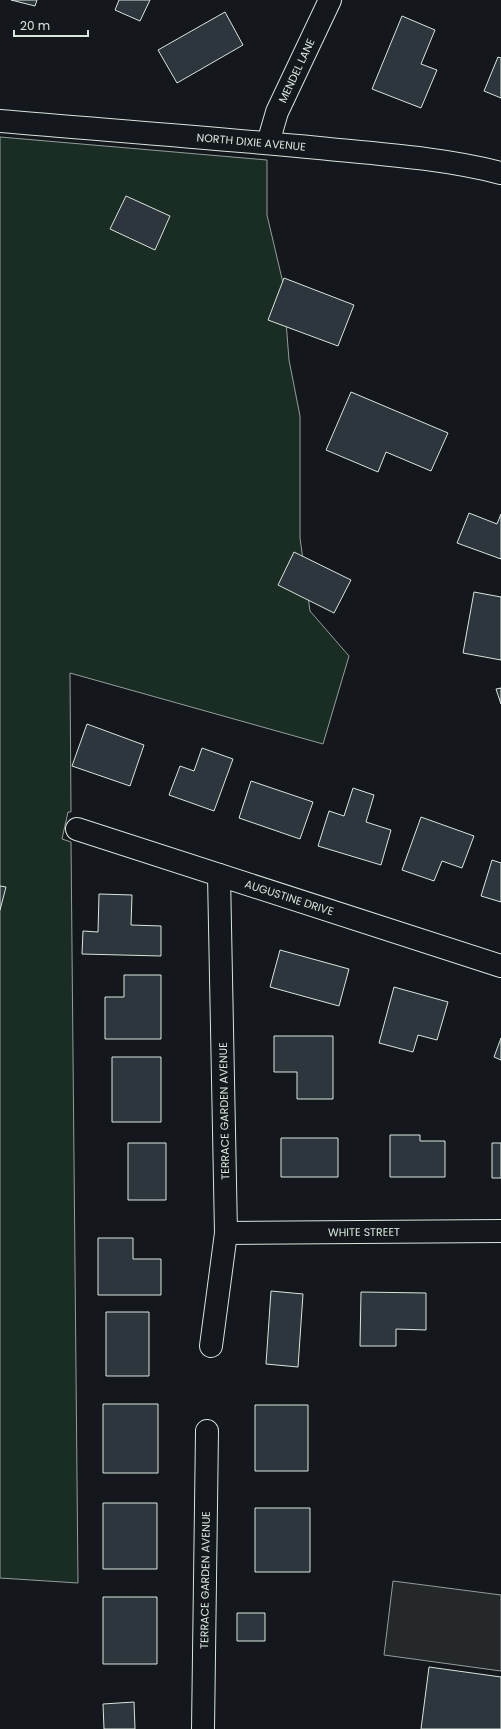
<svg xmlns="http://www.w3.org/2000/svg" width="501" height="1729" font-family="Poppins,sans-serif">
<rect width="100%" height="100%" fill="#14181c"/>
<path fill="#1a2d24" stroke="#939e99" d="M0,137L267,160V215L283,283L289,360L300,416V538L310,611L349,656L323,744L70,673L71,812H68L62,839L71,842L78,1583L0,1578Z"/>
<path fill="#24282b" stroke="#939e99" d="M393,1581L501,1595V1671L384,1655Z"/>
<path fill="#2c363c" stroke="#d8e6dc" d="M11,0H37L35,6Z
M119,0H150L140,21L115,10Z
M225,12L243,45L177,83L158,50Z
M402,16L435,30L421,64L437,70L421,108L372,89Z
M498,57L501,58V98L484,91Z
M126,196L170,216L155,250L110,229Z
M284,278L354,305L338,346L268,320Z
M351,392L448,433L431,471L386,452L378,472L326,450Z
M469,513L497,524L501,514V559L457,543Z
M294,552L351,580L334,613L278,585Z
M474,592L501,597V660L463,653Z
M501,688V704L496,689Z
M87,724L144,745L130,786L72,766Z
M202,748L233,759L214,811L169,795L180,766L194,771Z
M251,781L313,802L300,839L239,818Z
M353,788L374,795L366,822L391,830L381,865L318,846L329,811L344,816Z
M421,817L474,836L462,868L442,861L434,881L402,870Z
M492,860L501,863V902L481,896Z
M0,886L6,887L0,910Z
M99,894L132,895L131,925L161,926V956L82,954L83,931L98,932Z
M280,950L349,969L339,1006L270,987Z
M124,975H161V1039H105V997H124Z
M394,987L448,1002L437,1040L418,1035L413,1052L379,1043Z
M274,1036H333V1099H297V1072H274Z
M501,1038V1060L494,1057Z
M112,1057H161V1122H112Z
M390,1135H420V1141H445V1177H390Z
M281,1138H338V1177H281Z
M128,1143H166V1200H128Z
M492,1143H501V1178H492Z
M98,1238H133V1259H161V1295H98Z
M271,1291L303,1294L298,1367L266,1364Z
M361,1292L426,1293V1330L396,1329V1346H360Z
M106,1312H149V1376H106Z
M103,1404H158V1473H103Z
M255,1405H308V1471H255Z
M103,1503H157V1569H103Z
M255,1508H310V1572H255Z
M103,1597H157V1664H103Z
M237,1613H265V1641H237Z
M429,1667L501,1677V1729H421Z
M134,1702L135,1729H104L103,1704Z"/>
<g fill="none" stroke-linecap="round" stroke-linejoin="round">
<defs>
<g id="minor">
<path id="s1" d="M268,143L277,112L330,0"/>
<path id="s2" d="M77,829L501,966"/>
<path id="s3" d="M226,1233L501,1231"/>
<path d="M211,1346L226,1233L219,875"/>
<path id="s4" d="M203,1729L207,1431"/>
</g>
<g id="tertiary">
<path id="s5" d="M0,121C106,130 213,138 319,148C380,154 442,158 501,173"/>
</g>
</defs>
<use href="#minor" stroke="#d8e6dc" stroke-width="24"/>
<use href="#tertiary" stroke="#d8e6dc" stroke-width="24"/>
<use href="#minor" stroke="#14181c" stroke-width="22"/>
<use href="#tertiary" stroke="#14181c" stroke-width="22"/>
</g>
<g text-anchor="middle" stroke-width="3" stroke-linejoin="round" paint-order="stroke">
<g font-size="11" fill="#d8e6dc" stroke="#14181c">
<text dy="4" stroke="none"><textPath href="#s1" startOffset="78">MENDEL LANE</textPath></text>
<text dy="4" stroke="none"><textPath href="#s5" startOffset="252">NORTH DIXIE AVENUE</textPath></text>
<text dy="4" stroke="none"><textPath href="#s2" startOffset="223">AUGUSTINE DRIVE</textPath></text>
<text transform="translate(224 1111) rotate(-91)" y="4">TERRACE GARDEN AVENUE</text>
<text dy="4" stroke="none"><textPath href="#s3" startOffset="138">WHITE STREET</textPath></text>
<text dy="4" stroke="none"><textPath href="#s4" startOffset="149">TERRACE GARDEN AVENUE</textPath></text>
</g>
</g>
<path d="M14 30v6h74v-6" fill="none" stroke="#d8e6dc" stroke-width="2"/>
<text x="20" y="30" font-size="12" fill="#d8e6dc" stroke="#14181c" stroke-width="3" paint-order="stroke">20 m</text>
</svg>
